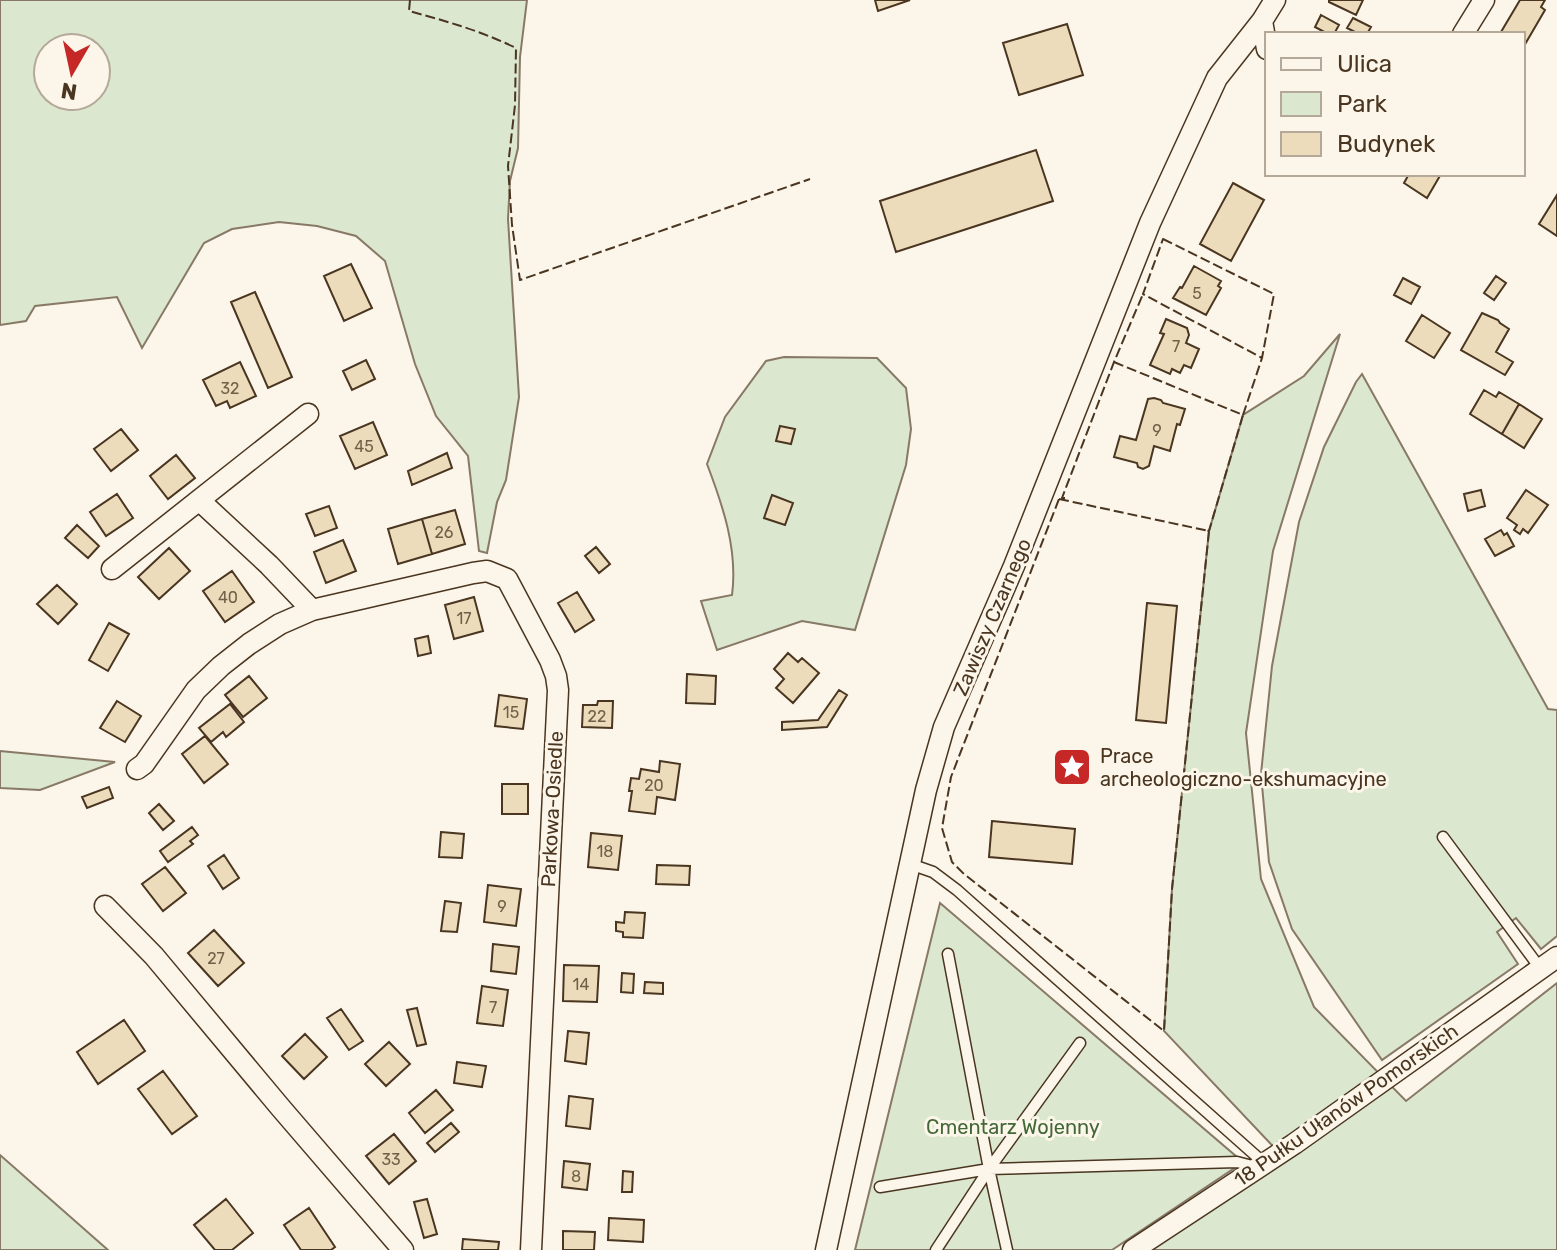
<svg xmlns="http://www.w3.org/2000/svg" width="1557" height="1250" font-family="Rubik,sans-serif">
<rect width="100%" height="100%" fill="#fbf6e9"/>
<path fill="#dce7d0" stroke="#887966" stroke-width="2" fill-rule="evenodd" d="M0,0H527L520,57L518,148L510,181L508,219L519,397L506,480L497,502L487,553L479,551L468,456L436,416L415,364L385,261L356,236L317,226L279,222L232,229L204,243L142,348L117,297L35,306L26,321L0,325ZM96,48V96H48V48Z
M1340,334L1273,551L1246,733L1261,879L1314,1007L1406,1101L1557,983V1250H1150L1284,1158L1164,1031L1172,889L1209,531L1243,415L1304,376Z
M784,357L877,358L906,388L911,429L906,465L855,630L802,621L717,650L701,601L732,595C738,550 723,506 707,464L725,417L766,361Z
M1362,374L1548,709L1557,710V936L1541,949L1516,918L1497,932L1518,964L1382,1060L1292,929L1269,862L1261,774L1272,666L1299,522L1324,447L1356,382Z
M0,751L115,762L40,790L0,788Z
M940,903L1237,1157L1236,1167L1112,1250H855Z
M0,1155L108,1250H0Z"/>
<path fill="#ecdcbc" stroke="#4a3520" stroke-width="2" d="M875,0H910L878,11Z
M1329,0H1363L1356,15L1329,2Z
M1520,0H1545L1541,7L1545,10L1524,46L1523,34H1504L1501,32Z
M1321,15L1339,25L1334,34H1328L1315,27Z
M1353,18L1371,27L1367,34H1359L1347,28Z
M1067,24L1083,75L1019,95L1003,43Z
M1036,150L1053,201L896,252L880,201Z
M1409,174H1441L1427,198L1404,183Z
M1233,183L1264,200L1231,261L1200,244Z
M1557,195V236L1539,224Z
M351,264L372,308L344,321L324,276Z
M1194,266L1221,281L1218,286L1221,288L1206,315L1173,298L1180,287L1182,288Z
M1496,276L1506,283L1494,300L1484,293Z
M1403,278L1420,287L1411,304L1394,295Z
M255,292L292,377L268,388L231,302Z
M1482,313L1498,320L1500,323L1509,329L1496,352L1513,362L1505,375L1461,350Z
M1422,315L1450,333L1434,358L1406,341Z
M1166,319L1187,328L1189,335L1186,343L1199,349L1191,368L1184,365L1180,373L1172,369L1170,374L1150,365L1164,334L1160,333Z
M366,360L375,379L352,390L343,371Z
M240,362L256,396L230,408L227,401L216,406L203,380Z
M1484,390L1496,397L1499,392L1519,404L1502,434L1470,414Z
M1154,398L1161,400L1163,403L1185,409L1180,425L1177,424L1170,451L1154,446L1149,466L1143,469L1138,467L1137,463L1114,457L1120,436L1136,440L1148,399Z
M1519,404L1542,419L1524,448L1502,434Z
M373,422L387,455L355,469L340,436Z
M780,426L795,429L791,444L776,441Z
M121,429L138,450L111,471L94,449Z
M447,453L452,468L412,485L408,471Z
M176,455L195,478L168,499L150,476Z
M1481,490L1485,506L1468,511L1464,494Z
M1526,490L1548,505L1528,533L1523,529L1520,534L1514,530L1517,525L1507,518Z
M117,494L133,518L106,536L90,512Z
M772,495L793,503L785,525L764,518Z
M329,506L337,528L315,536L306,514Z
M455,510L465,544L432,554L422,519Z
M422,519L432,554L398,564L388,529Z
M77,525L99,546L88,558L65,538Z
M1501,530L1504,535L1507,533L1514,546L1495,556L1485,539Z
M343,540L356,571L326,583L314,552Z
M596,547L610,564L599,573L585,556Z
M169,548L190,571L159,599L138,577Z
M232,571L254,602L225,622L203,591Z
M57,585L77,604L58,624L37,604Z
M577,592L594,620L575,632L558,603Z
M474,597L483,631L454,639L445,605Z
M1147,603L1177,606L1166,723L1136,720Z
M109,623L129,634L108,671L89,660Z
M428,636L431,653L418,656L415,639Z
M788,653L798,662L802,658L819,673L793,703L776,688L784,679L774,669Z
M687,674L716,676L715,704L686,703Z
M249,676L267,698L243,717L225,695Z
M839,690L847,695L827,727L782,730V722L818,720Z
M499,695L527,699L523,729L495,726Z
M117,701L141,716L125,742L100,728Z
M598,701H613L612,728L582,727L583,705H597Z
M230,704L244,722L226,737L223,732L211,742L199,728Z
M205,736L228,764L204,783L182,754Z
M660,761L680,764L675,800L657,797L655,814L629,811L632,791H629L631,778L639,779L641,769L659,772Z
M502,784H528V814H502Z
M109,787L113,798L87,808L82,797Z
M159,804L174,821L163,830L149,813Z
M992,821L1075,829L1072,864L989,857Z
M192,827L198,835L190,841L193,844L168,862L160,851Z
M441,832L464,834L462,858L439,857Z
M591,833L622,836L618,870L588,867Z
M224,855L239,878L223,889L208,866Z
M657,865L690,866L689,885L656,884Z
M165,867L186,893L163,911L142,884Z
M488,885L521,889L516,926L484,922Z
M445,901L461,903L457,932L441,931Z
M625,912L645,913L643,938L623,937V932L616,931V922L624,923Z
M214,930L244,963L218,986L188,953Z
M493,944L519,947L516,974L491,971Z
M564,965L599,966L597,1002L563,1001Z
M622,973L634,974L633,993L621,992Z
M645,982L663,983V994L644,993Z
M482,986L508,990L503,1026L477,1023Z
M417,1008L426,1044L417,1046L407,1010Z
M341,1009L363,1041L349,1050L327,1018Z
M124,1020L145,1051L98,1084L77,1052Z
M568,1031L589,1033L586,1064L565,1061Z
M305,1034L327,1057L304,1079L282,1056Z
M389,1042L410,1064L386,1086L365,1064Z
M457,1062L486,1066L482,1087L454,1083Z
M163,1071L197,1116L172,1134L138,1089Z
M436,1090L453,1110L425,1133L409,1113Z
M569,1096L593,1099L590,1129L566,1126Z
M451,1123L459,1132L435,1152L427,1143Z
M394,1134L416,1161L389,1184L366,1156Z
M564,1161L590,1164L587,1190L562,1187Z
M623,1171L633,1172L632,1192H622Z
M226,1199L253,1233L232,1250H215L194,1225Z
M427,1199L437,1234L424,1238L414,1202Z
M309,1208L335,1247L331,1250H301L284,1225Z
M609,1218L644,1220L643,1242L608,1240Z
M563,1231L595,1232L594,1250H563Z
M463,1239L499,1242L498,1250H462Z"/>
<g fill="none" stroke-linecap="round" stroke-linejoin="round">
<defs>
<path id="lane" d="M1443,837L1540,968
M910,864L933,872L957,890L1264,1163
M948,954L989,1169L1007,1250
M880,1187L989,1169L1237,1162L1256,1167
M936,1250L989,1169L1080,1043"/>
<path id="street" d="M1262,21L1267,49
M1463,34L1484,0
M199,500L269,565L312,610
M112,569L308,414
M137,769L144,764L196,690L221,666L249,644L280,624L312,610L473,573L487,571L507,579L550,660L556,676L558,690L531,1250
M105,906L154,956L280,1107L403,1250
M826,1250L926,790L944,727L1014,566L1150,223L1217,78L1262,21L1275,0
M1133,1250L1294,1144L1557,957"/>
</defs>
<use href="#lane" stroke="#4a3520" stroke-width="13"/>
<use href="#street" stroke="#4a3520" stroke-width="23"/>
<use href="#lane" stroke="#fbf6e9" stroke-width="10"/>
<use href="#street" stroke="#fbf6e9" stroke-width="20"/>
<path stroke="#4a3520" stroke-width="2" stroke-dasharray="10 4" stroke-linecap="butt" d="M410,0L409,11C446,21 481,31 516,48L515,105L508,166L512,225L520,280L810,179
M1163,239L1274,294L1262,358L1143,294Z
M1114,362L1243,415L1209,531L1205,530
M1243,415L1262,358
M1065,498H1062L1114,362L1143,294
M1059,499L1209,531L1172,889L1164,1031L964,874L952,862L942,828L951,777Z"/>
</g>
<defs>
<symbol id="sight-square" viewBox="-11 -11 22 22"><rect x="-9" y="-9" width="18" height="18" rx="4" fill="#c62828" stroke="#fbf6e9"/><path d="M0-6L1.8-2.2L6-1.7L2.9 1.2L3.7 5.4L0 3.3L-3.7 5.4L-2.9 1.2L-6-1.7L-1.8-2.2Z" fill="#fff"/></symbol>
</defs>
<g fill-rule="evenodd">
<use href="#sight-square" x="1050" y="745" width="44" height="44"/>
</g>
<g text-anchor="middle" stroke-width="6" stroke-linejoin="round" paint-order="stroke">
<g font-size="16" fill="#725f47">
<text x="1197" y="299">5</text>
<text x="1176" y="352">7</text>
<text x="230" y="394">32</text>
<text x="1157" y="436">9</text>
<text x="364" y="452">45</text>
<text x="444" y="538">26</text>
<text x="228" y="603">40</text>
<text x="464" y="624">17</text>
<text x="511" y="718">15</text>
<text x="597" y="722">22</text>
<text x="654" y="791">20</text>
<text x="605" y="857">18</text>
<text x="502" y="912">9</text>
<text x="216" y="964">27</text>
<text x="581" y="990">14</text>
<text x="493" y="1013">7</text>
<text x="391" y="1165">33</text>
<text x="576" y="1182">8</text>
</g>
<g font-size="20" fill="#4a3520" stroke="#fbf6e9">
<text transform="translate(992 617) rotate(-67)" y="7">Zawiszy Czarnego</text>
<text transform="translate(552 809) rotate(-87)" y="7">Parkowa-Osiedle</text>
<text transform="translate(1346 1105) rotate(-35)" y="7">18 Pułku Ułanów Pomorskich</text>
</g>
<g font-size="20" fill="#4a3520" stroke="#fbf6e9" text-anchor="start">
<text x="1100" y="763">Prace<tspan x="1100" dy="23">archeologiczno-ekshumacyjne</tspan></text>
</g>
<g font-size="20" fill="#436837" stroke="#fbf6e9">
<text x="1013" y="1134">Cmentarz Wojenny</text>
</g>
</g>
<rect x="1265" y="32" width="260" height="144" fill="#fbf6e9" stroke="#b4a999" stroke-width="2"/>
<rect x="1281" y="58" width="40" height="12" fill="#fbf6e9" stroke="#b4a999" stroke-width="2"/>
<text x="1337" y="72" font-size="24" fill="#4a3520">Ulica</text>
<rect x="1281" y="92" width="40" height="24" fill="#dce7d0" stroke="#b4a999" stroke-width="2"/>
<text x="1337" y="112" font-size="24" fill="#4a3520">Park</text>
<rect x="1281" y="132" width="40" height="24" fill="#ecdcbc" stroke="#b4a999" stroke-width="2"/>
<text x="1337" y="152" font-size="24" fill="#4a3520">Budynek</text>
<g transform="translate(72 72) rotate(189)"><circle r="38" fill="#fbf6e9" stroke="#b4a999" stroke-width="2"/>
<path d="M0-6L14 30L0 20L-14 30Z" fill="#c62828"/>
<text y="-12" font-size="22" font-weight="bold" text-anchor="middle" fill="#4a3520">N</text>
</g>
</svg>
